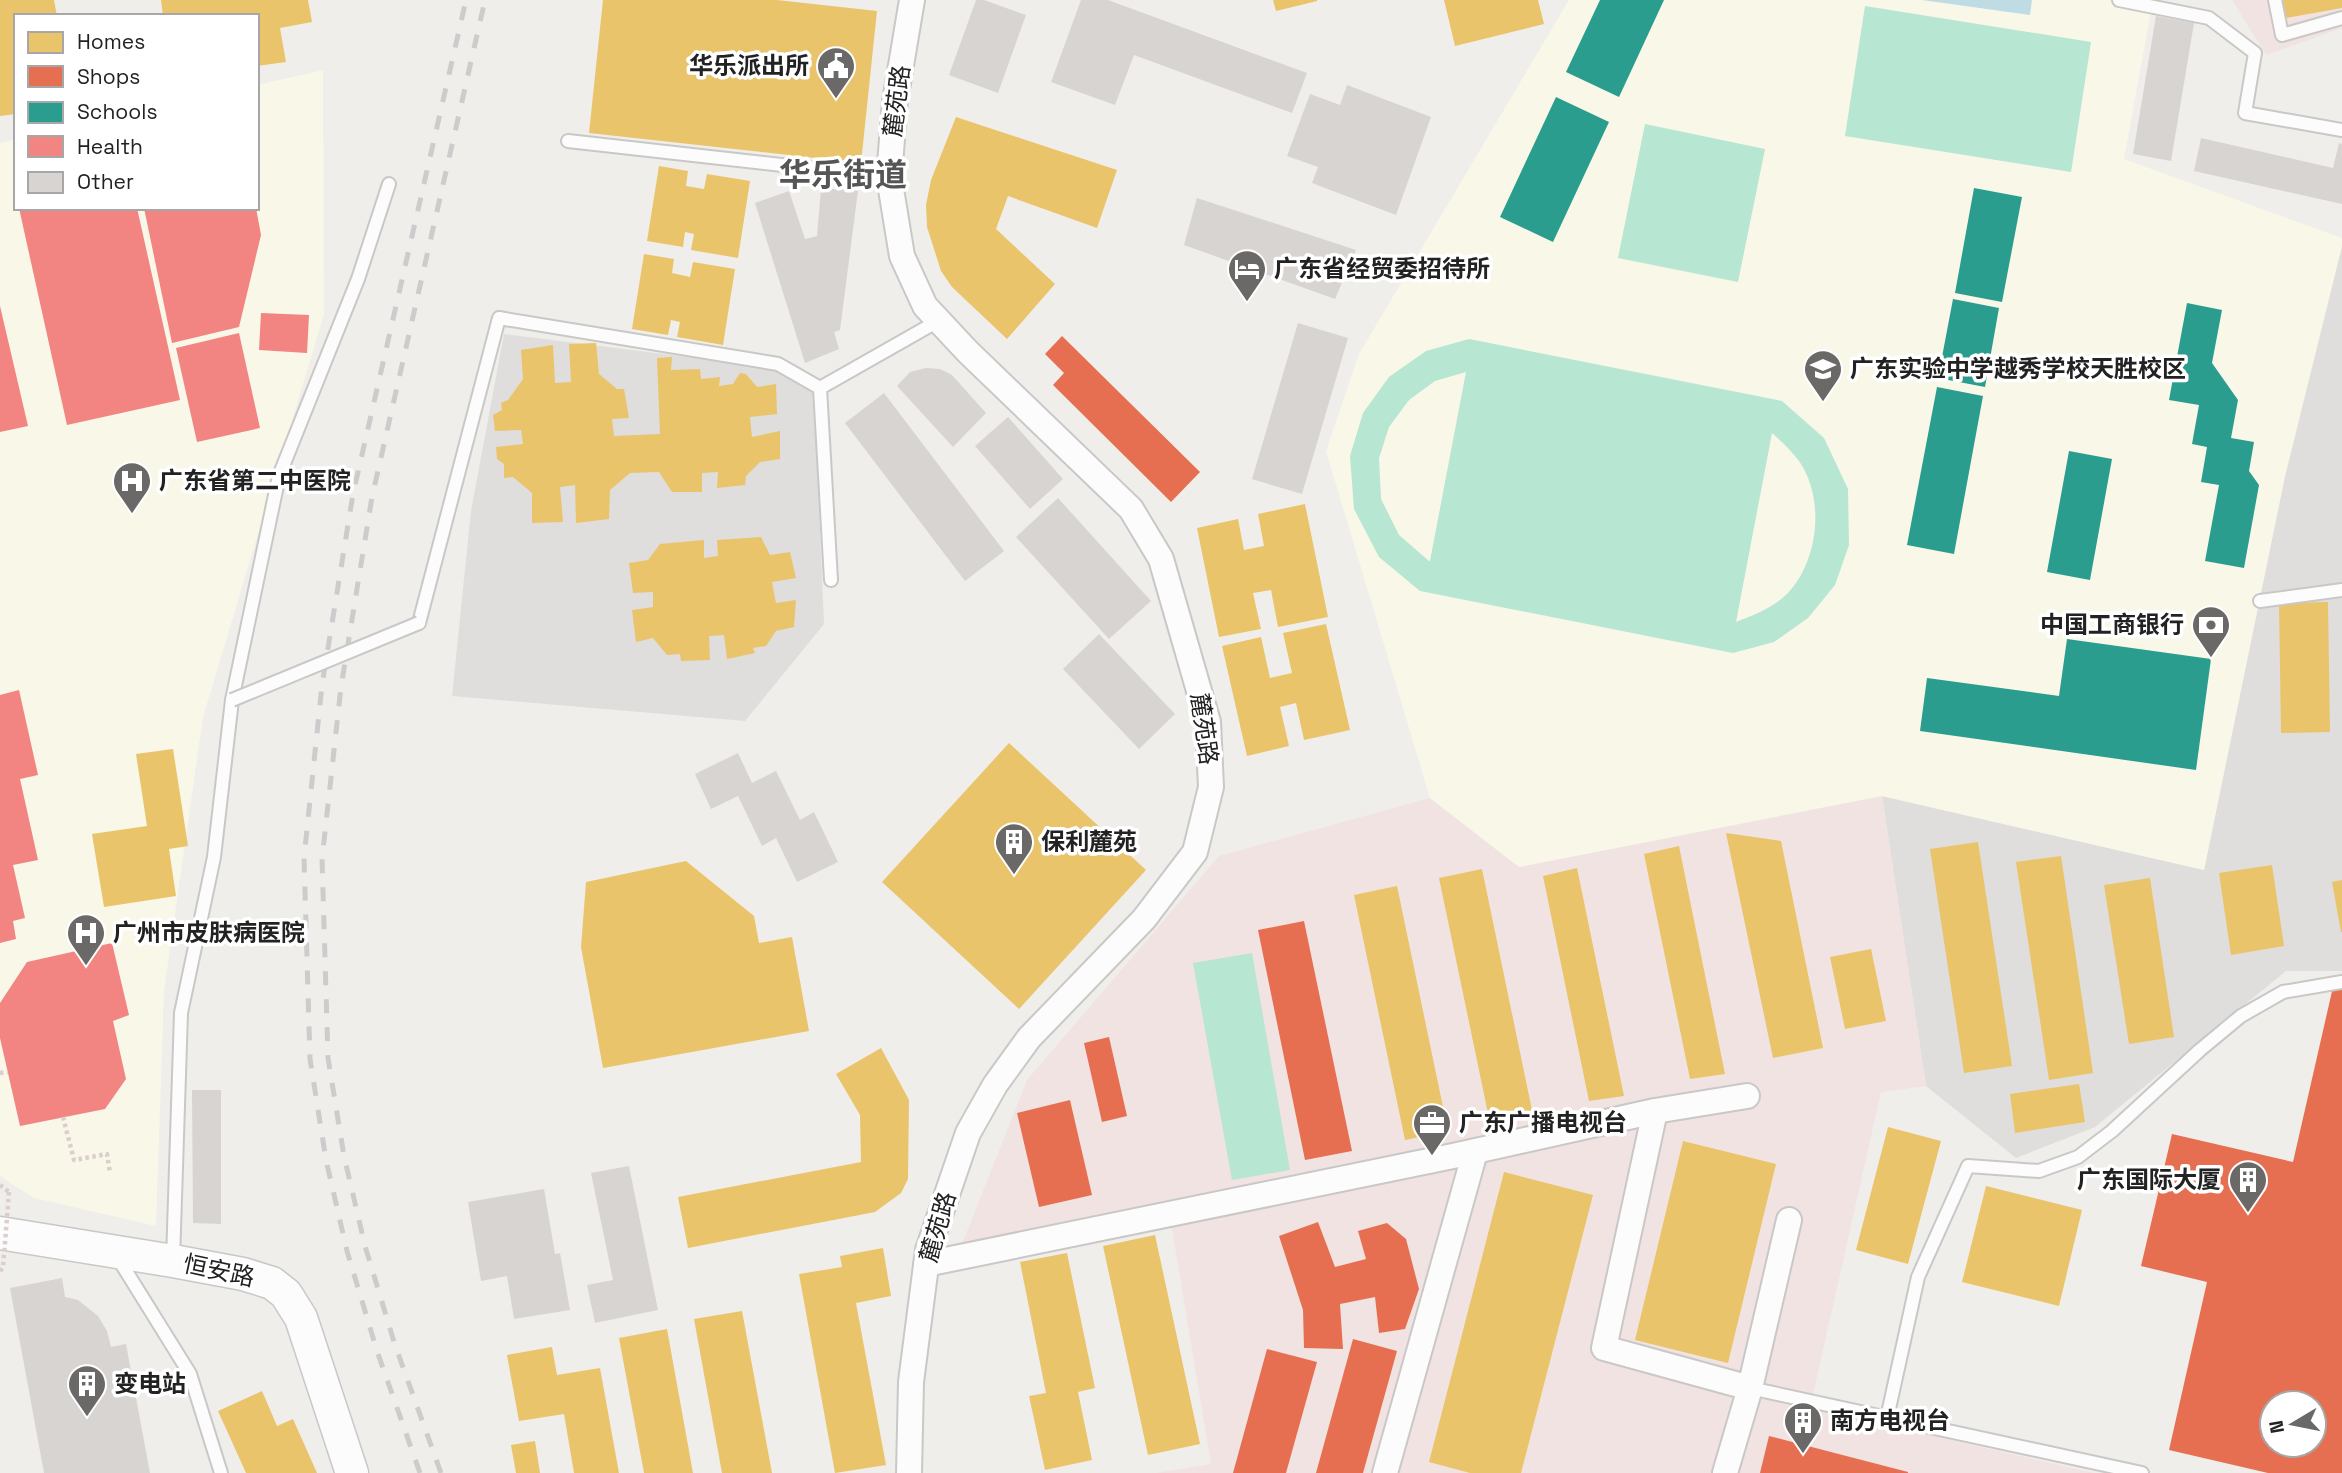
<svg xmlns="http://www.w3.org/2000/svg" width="2342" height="1473" font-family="'Space Grotesk','Noto Sans SC',sans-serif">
<rect width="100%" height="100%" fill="#f0eeeb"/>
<path fill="#dfdedc" d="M2342,246V971H2286L2095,1127L2016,1158L1926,1086L1882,796L2204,870L2285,476Z
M504,334L776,368L814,391L824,624L745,721L452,696L471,511Z"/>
<path fill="#f1e3e1" d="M2232,0H2342V28L2266,55Z
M1882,796L1926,1086L1881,1092L1810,1408L2094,1473H1156L1211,1464L1171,1223L956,1259L1027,1080L1219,856L1430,798L1519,867Z"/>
<path fill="#f8f7e8" d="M1569,0H2153L2124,159L2342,238V246L2285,476L2204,870L1882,796L1519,867L1430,798L1326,451L1359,354Z
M323,70L324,314L203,717L164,991L156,1226L34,1198L0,1176V143L16,139V208H257V85Z"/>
<path fill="#b7e6d2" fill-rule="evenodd" d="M1865,6L2091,42L2071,172L1845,136Z
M1645,124L1765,149L1738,282L1618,258Z
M1469,339L1782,401L1824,438L1848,489L1849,545L1835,585L1808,618L1774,642L1733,653L1420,591L1379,557L1354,509L1350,456L1363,413L1389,377L1426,351ZM1466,372L1430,561H1429L1399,535L1381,499L1379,458L1389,427L1409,400L1435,381ZM1772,433C1781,441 1792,451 1799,461C1825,498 1819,560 1788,593C1773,608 1754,615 1736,622Z
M1252,953L1290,1170L1232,1180L1193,963Z"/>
<path fill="#bfdbe3" d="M1922,0H2032L2030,15Z"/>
<path fill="#e9c46a" d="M0,0H54L57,16H16V114L0,116Z
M161,0H308L312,22L280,28L286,62L257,66V16H163Z
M603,0H777L877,11L861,163L589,133Z
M1273,0H1317V1L1276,11Z
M1444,0H1538L1544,24L1455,46Z
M2282,0H2342V8L2286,18Z
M956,117L1117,170L1097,228L1008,196L996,229L1055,284L1007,339L952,287L941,271L927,227L926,205L931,180Z
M659,166L688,171L686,186L704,189L707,174L750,181L738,258L691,250L694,234L685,232L683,247L647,241Z
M644,254L674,259L672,273L690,277L693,262L735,269L723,345L677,337L680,322L671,320L668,335L632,329Z
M596,343L599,374L617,389H624L629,418L612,419L614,436L660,434L657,358L672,357L671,370L700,369L701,379L720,377L719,386L733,384L740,373L746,374L757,387L776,384L777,414L750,417L752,437L780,431V459L760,462L746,476L745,485L717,488L718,472L702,473V492H672L659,472L630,473L610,490L609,519L576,523L575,485L560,487L563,522L532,523V493L513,477L504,478V464L497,459L496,447L523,444L521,430L495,431L493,415L502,410L501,403L508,400L523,379L521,350L553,345L555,383L571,382L569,344Z
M1305,504L1328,617L1278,627L1271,590L1253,593L1261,629L1219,637L1197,528L1238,519L1244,550L1264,546L1258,514Z
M761,537L770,555L790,552L796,578L772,582L776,603L796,600L794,627L776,631L766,646L753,648L755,653L727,659L724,635L709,636L710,660L681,661L680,654L667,655L653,638L636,642L632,610L653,607V592L633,593L629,563L648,560L660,544L704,540V558L718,556L717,540Z
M2328,602L2330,732L2281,733L2279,603Z
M1326,624L1350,730L1304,740L1296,703L1280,707L1289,746L1247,756L1222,646L1261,637L1270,678L1292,673L1283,633Z
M1009,743L1146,870L1019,1009L882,882Z
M173,749L188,846L169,849L176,896L104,907L92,834L147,826L136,754Z
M1726,833L1781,841L1823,1048L1773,1058Z
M1978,842L2012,1066L1964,1073L1930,849Z
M1679,846L1725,1074L1690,1079L1644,854Z
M2061,856L2093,1073L2049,1080L2016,862Z
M686,861L754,916L759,943L792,937L809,1031L603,1068L581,947L586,882Z
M2272,865L2284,946L2231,955L2219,873Z
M1577,868L1624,1096L1589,1101L1543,876Z
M1482,869L1533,1115L1490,1123L1439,878Z
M2150,878L2174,1037L2129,1044L2104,885Z
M2342,880V932H2341L2332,882Z
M1397,886L1448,1131L1405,1140L1354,895Z
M1871,949L1886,1021L1845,1029L1830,957Z
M881,1048L909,1100L908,1179L901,1193L875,1212L688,1248L678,1197L861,1162L860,1115L836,1074Z
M2079,1084L2085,1122L2015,1133L2010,1094Z
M1888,1127L1941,1141L1908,1264L1856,1250Z
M1683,1141L1776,1164L1728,1363L1635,1340Z
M1504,1172L1593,1195L1521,1473H1470L1429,1462Z
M1986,1186L2082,1210L2059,1306L1962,1282Z
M1155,1235L1200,1444L1148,1455L1103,1246Z
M883,1248L891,1296L856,1303L886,1465L835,1473L799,1274L842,1267L840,1256Z
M1067,1253L1095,1388L1078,1392L1092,1460L1045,1470L1029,1396L1046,1393L1020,1262Z
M742,1311L772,1473H722L694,1319Z
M667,1329L693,1473H644L619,1338Z
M552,1347L557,1375L600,1368L619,1473H574L564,1414L519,1421L507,1355Z
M262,1391L277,1426L293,1419L317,1473H246L218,1411Z
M535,1441L540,1473H516L511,1445Z"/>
<path fill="#e76f51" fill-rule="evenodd" d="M1062,336L1200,472L1171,502L1053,385L1064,373L1045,354Z
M1304,921L1352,1151L1305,1160L1258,930Z
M2333,987L2342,989V1473H2268L2169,1450L2207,1282L2141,1266L2172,1134L2293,1162ZM2272,1403H2314V1445H2272Z
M1109,1037L1127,1116L1102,1122L1084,1043Z
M1070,1100L1092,1195L1039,1207L1017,1113Z
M1318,1222L1335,1267L1366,1259L1358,1231L1387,1223L1406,1239L1419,1289L1405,1329L1379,1333L1375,1297L1340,1304L1343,1349L1304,1348L1303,1310L1279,1236Z
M1353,1339L1397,1351L1363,1473H1316Z
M1267,1349L1317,1362L1286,1473H1233Z
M1769,1436L1908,1472V1473H1760Z"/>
<path fill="#2a9d8f" d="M1600,0H1664L1619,97L1566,72Z
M1556,97L1609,122L1553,242L1500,217Z
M1974,188L2022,197L2002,302L1955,293Z
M1953,299L1999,308L1985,387L1938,378Z
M2187,303L2222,310L2212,363L2238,400L2231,438L2254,442L2249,471L2259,485L2244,568L2205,561L2219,485L2201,482L2207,447L2192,444L2199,405L2169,400Z
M1937,387L1983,396L1954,554L1907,545Z
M2069,451L2112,459L2090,580L2047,572Z
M2067,639L2211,659L2196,770L1920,731L1927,678L2059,696Z"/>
<path fill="#f28482" d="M19,208H137L180,400L67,425Z
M144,208H256L261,235L239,327L172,343Z
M0,306L28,426L0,432Z
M261,313L309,315L307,353L259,350Z
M239,333L260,428L197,442L176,348Z
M19,690L38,775L20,779L38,860L13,865L25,918L13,921L16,939L0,943V695Z
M112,943L129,1015L113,1021L126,1079L105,1109L20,1126L0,1038V1003L27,962Z"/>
<path fill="#d7d4d2" d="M976,0H984L1026,15L998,93L949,75Z
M1081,0H1108L1307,73L1292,113L1134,55L1115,105L1051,82Z
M2156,16L2194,23L2171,161L2133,154Z
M1347,85L1431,117L1396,215L1312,183L1318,167L1287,156L1310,94L1340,105Z
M2201,138L2333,168L2339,143L2342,144V204L2194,171Z
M821,188L858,191L840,330L834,332L839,349L805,363L755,203L789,191L805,239L817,236Z
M1197,198L1356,250L1335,299L1184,245Z
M1298,323L1348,338L1302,494L1252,479Z
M926,368L940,369L952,375L986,413L953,447L897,386L910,372Z
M884,393L1004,551L965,581L845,423Z
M1008,417L1063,479L1030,509L975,446Z
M1058,498L1151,601L1109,639L1016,537Z
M1099,634L1175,714L1139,749L1063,669Z
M738,753L752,783L776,771L800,820L814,812L838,862L797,882L776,838L762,846L738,796L711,809L695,774Z
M192,1090H221V1224L193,1223Z
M629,1166L658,1310L595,1323L587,1285L613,1280L591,1173Z
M544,1189L555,1254L560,1253L570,1310L514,1319L507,1276L481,1281L468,1202Z
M62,1278L65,1297L78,1300L98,1316L107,1331L111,1347L126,1344L150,1473H44L10,1288Z"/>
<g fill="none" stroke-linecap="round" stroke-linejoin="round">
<defs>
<path id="service" d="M2119,0L2209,18L2255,53L2245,113L2342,130
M2275,0L2282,35L2342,18
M568,141L889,177
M820,388L831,580
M820,388L938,321
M2260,601L2342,590
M419,623L499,318L778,364L820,388
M116,1255L190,1374L221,1473
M173,1260L181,1013L214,857L232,700L279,476L358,279L389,184
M1750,1388L2142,1473
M1887,1418L1918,1277L1968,1166L2039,1171L2078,1157L2112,1131L2200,1050L2241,1016L2283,992L2342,982"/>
<path id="minor" d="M1655,1111L1604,1348L1750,1388
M926,1264L1453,1156L1655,1111L1747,1096
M909,1473L911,1382L928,1250L968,1133L995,1085L1029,1038L1144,919L1195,852L1211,787L1208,722L1161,559L1131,509L968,352L925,306L902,256L889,177L895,101L912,0
M1385,1473L1475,1152
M1725,1473L1750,1388L1789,1220"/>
<path id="tertiary" d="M0,1233L173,1261L243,1274L272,1283L286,1294L301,1318L352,1473"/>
</defs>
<use href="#service" stroke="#c9c8c7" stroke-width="16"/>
<use href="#minor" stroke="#c9c8c7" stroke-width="28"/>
<use href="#tertiary" stroke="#c9c8c7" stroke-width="35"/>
<path stroke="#dccecd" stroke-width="4.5" stroke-dasharray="3.5 3.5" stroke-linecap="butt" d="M0,1073L8,1072
M63,1117L74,1160L107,1154L110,1173
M0,1185L9,1192"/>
<use href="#service" stroke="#fdfcfc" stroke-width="12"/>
<use href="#minor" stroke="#fdfcfc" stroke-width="24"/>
<use href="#tertiary" stroke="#fdfcfc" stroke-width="32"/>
<path stroke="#ccc" stroke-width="5" stroke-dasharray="14 14" stroke-linecap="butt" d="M420,1473L377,1351L347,1251L326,1160L310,1059L304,858L322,685L353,494L466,0
M441,1473L395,1345L365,1246L344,1156L328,1058L322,859L341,687L372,497L485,0"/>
<defs>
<path id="service-bridge" d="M232,700L419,623"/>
</defs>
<use href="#service-bridge" stroke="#c9c8c7" stroke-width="16" stroke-linecap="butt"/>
<path stroke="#dccecd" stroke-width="4.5" stroke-dasharray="3.5 3.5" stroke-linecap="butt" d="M0,1271L3,1268L9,1192"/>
<use href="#service-bridge" stroke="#fdfcfc" stroke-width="12"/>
</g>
<defs>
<symbol id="civic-pin" viewBox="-11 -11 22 30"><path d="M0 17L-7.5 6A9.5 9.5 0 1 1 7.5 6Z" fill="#6a6968" stroke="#fff"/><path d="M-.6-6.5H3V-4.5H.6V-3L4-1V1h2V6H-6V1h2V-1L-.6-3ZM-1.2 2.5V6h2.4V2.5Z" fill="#fff"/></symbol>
<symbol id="hotel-pin" viewBox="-11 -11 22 30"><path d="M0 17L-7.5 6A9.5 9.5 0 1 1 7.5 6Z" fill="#6a6968" stroke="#fff"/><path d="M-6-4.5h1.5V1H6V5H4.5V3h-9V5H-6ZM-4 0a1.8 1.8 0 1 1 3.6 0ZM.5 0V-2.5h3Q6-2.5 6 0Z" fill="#fff"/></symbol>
<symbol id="school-pin" viewBox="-11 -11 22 30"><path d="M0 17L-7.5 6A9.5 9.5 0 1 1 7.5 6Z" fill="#6a6968" stroke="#fff"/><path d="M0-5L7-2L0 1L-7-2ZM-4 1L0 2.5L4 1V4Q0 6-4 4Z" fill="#fff"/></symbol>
<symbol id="hospital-pin" viewBox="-11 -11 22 30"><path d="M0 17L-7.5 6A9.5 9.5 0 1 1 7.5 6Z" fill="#6a6968" stroke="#fff"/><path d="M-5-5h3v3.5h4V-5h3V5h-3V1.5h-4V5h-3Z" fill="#fff"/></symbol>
<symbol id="bank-pin" viewBox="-11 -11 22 30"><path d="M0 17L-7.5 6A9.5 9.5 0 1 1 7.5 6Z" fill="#6a6968" stroke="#fff"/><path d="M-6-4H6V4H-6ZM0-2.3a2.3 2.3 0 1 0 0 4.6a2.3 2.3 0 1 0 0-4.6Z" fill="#fff"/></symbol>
<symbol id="building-pin" viewBox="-11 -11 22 30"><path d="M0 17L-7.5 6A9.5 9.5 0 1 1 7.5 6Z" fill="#6a6968" stroke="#fff"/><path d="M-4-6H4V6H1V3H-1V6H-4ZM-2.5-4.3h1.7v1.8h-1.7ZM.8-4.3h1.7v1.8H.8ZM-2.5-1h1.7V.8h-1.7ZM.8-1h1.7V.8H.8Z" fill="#fff"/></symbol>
<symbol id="office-pin" viewBox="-11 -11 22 30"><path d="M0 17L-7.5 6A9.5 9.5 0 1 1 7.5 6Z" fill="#6a6968" stroke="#fff"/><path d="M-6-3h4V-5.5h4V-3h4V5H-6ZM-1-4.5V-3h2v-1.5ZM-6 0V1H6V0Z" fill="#fff"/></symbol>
</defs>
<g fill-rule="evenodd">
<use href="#civic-pin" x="814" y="44" width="44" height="60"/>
<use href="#hotel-pin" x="1225" y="247" width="44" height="60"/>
<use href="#school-pin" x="1801" y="347" width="44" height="60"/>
<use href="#hospital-pin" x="110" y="459" width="44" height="60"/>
<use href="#bank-pin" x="2189" y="603" width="44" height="60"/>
<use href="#building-pin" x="992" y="820" width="44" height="60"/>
<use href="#hospital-pin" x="64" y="911" width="44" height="60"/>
<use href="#office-pin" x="1410" y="1101" width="44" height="60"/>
<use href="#building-pin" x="2226" y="1158" width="44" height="60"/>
<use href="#building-pin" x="65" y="1362" width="44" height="60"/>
<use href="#building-pin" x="1781" y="1399" width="44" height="60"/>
</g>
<g text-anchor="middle" stroke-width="7" stroke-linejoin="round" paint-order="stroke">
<g font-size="24" font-weight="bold" fill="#222" stroke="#fff" text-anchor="start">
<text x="809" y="74" text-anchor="end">华乐派出所</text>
<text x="1274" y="277">广东省经贸委招待所</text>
<text x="1850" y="377">广东实验中学越秀学校天胜校区</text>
<text x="159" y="489">广东省第二中医院</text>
<text x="2184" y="633" text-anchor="end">中国工商银行</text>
<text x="1041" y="850">保利麓苑</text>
<text x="113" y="941">广州市皮肤病医院</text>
<text x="1459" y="1131">广东广播电视台</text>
<text x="2221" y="1188" text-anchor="end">广东国际大厦</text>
<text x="114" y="1392">变电站</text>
<text x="1830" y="1429">南方电视台</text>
</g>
<g font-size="24" fill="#222" stroke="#fff">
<text transform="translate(897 101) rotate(-83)" y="8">麓苑路</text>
<text transform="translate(1204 729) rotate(82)" y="8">麓苑路</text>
<text transform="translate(938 1227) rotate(-74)" y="8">麓苑路</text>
<text transform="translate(219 1271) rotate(12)" y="8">恒安路</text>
</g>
<g font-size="32" font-weight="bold" fill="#555" stroke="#fff">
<text x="843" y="186">华乐街道</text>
</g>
</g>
<rect x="14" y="14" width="245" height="196" fill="#ffffff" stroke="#a7a7a7" stroke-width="2"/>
<rect x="28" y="32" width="35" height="21" fill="#e9c46a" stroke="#a7a7a7" stroke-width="2"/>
<text x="77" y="49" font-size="21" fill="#222222">Homes</text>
<rect x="28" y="66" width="35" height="21" fill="#e76f51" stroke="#a7a7a7" stroke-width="2"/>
<text x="77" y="84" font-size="21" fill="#222222">Shops</text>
<rect x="28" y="102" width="35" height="21" fill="#2a9d8f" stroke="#a7a7a7" stroke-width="2"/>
<text x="77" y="119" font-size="21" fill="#222222">Schools</text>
<rect x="28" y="136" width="35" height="21" fill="#f28482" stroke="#a7a7a7" stroke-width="2"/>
<text x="77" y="154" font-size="21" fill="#222222">Health</text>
<rect x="28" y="172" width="35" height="21" fill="#d7d4d2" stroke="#a7a7a7" stroke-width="2"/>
<text x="77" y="189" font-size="21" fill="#222222">Other</text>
<g transform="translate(2293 1424) rotate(260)"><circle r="33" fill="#ffffff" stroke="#a7a7a7" stroke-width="2"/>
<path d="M0-5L12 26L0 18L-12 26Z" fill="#6a6968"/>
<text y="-10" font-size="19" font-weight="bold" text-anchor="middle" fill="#222222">N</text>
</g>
</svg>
